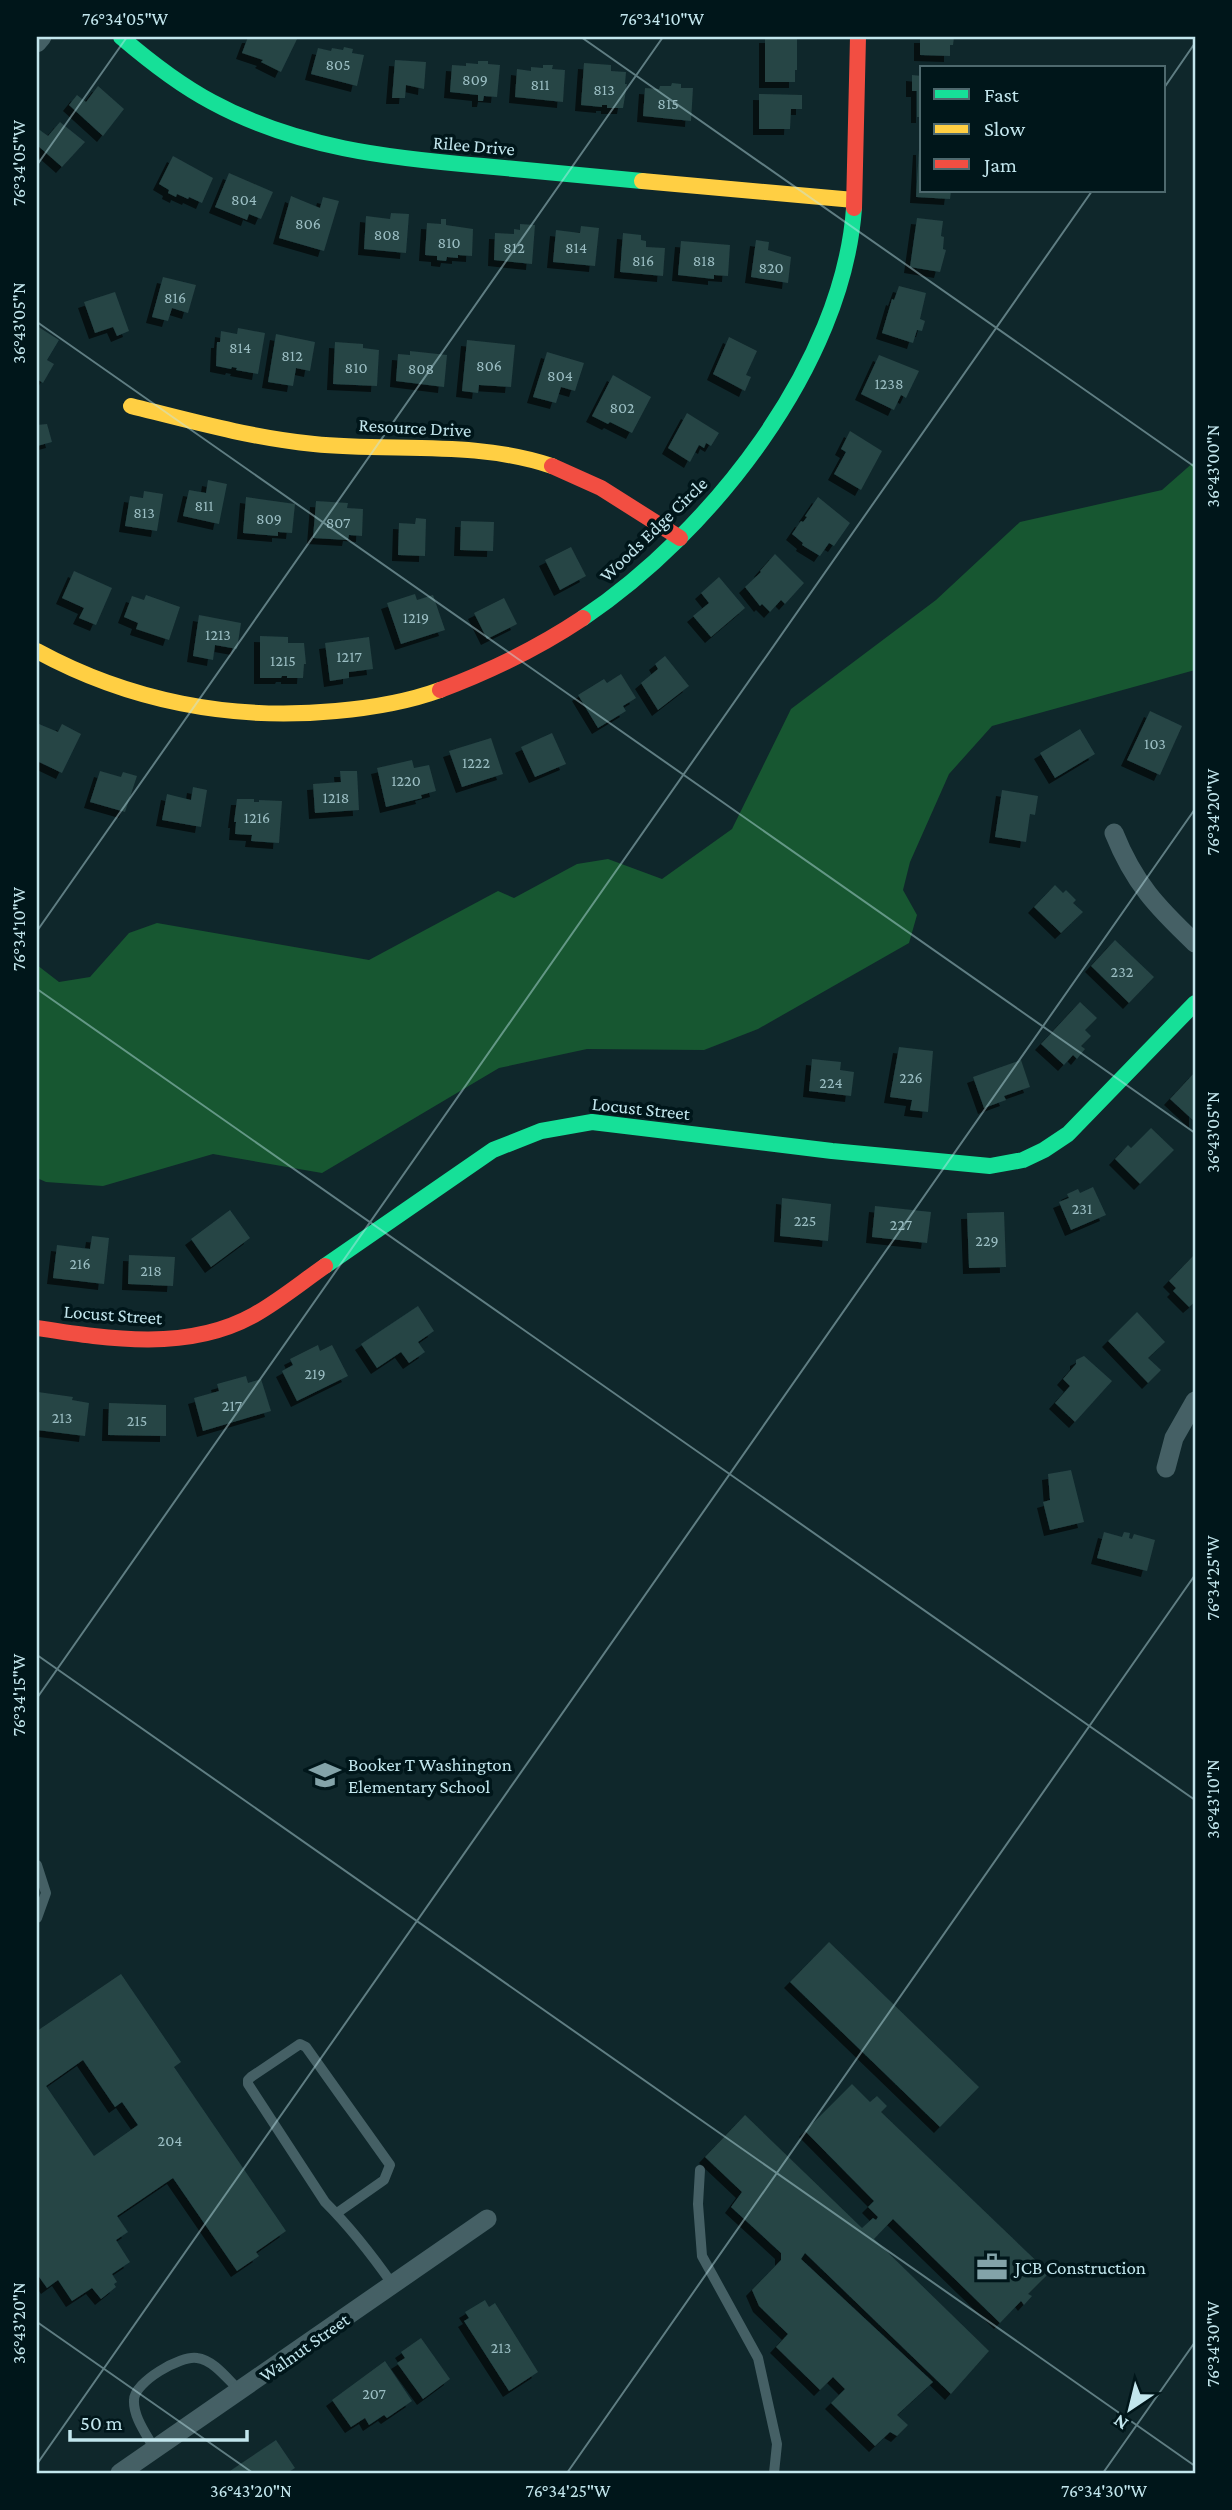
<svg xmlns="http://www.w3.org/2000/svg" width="1232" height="2510" font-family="'Crimson Pro',serif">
<defs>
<filter id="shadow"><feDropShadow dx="-6" dy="6" stdDeviation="0" flood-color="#0009"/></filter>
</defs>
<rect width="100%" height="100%" fill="#0f272b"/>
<path fill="#175731" d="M1195,461V670L992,726L949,774L910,862L903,890L917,915L909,943L758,1029L704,1050L587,1049L499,1068L322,1173L213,1154L103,1186L46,1182L37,1178V965L59,982L90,977L129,933L157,923L369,960L498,891L514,898L577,864L608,859L662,879L732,829L791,709L936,600L1020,522L1162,490Z"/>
<path fill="#264445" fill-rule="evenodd" filter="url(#shadow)" d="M248,37H298L281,72L261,62L263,60L242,53Z
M765,37H797V70H795V82H765Z
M920,37H954L953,45H950V56L920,55Z
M344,47L353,49L352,53L364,55L357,86L311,74L318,48L331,51L332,48L343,50Z
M395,60L426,62L424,89L406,85L405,98H392Z
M478,61H488V64L500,65L497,97L484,96L483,101H478V95L450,92L452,65L466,66V63L478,64Z
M584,63L611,65V71L626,72L625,84H627L623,108H607V105H602V107L581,105Z
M543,65H553L552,69L565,70L563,102L515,97L517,69L531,71V67L543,68Z
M912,75L922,76V117H917V91H912Z
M672,83L681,84V88H693L691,121L643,116L645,88L659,89L660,86H671Z
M98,86L124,109L103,136L69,105L77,95L86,102Z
M759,94L802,95V109H791L790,129H759Z
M60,122L85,142L62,167L37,145V128L48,136Z
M919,149H922V191H951L950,199L916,197Z
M173,156L213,178L202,203L189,197L188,199L177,194L176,197L168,193L169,190L159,184Z
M229,173L273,192L261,219L249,214L247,220L215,207Z
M291,196L320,208L323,197L339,201L324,251L279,238Z
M391,213L409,214L406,253L364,249L366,216L390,219Z
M917,218L943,221L941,236L944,237L943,249L946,250L940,272L910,267Z
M441,219H446V225L473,229L472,256L458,255V258L447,257L446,261L437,260V256L425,255L427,223L441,224Z
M520,224L535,225L532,264L494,260L495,233L514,234V229L520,230Z
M581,226L599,228L595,266L553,262L556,230L580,233Z
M623,233L641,235V240L646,241V247L665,248L663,276L620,272Z
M756,240L769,242L768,250L791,257L788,283L751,277Z
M681,241L730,245L728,276L714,275V279L678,275Z
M163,277L196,285L188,313L172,308L168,321L152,317Z
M899,286L926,293L920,319L925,321L922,331L917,330L913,343L882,333L892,299L894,300Z
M115,292L129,331L117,336L113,327L95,333L84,302Z
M37,326L59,340L47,360L54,364L43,383L37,379Z
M238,328L265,333L258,374L236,370L237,368L232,367L231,369L216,366L217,342H220L221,331L237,334Z
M276,334L315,342L310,371L296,368L293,386L268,382Z
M729,337L757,351L746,375L751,377L745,391L713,374Z
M467,340L515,345L511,387L479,385L478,393L462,391Z
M335,342L363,344V348L379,350L377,386L333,384Z
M410,351L447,355L444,387L396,381L398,354L410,355Z
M547,352L584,363L575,391L561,387L556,403L533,397Z
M879,355L919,371L906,398L901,395L894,410L861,394Z
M613,375L651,397L632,433L610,422L608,424L592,416Z
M687,413L719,433L711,446L706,443L704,448L699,445L690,462L668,448Z
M47,424L52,442L37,446V425Z
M850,431L882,451L861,490L834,474L846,452L841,449Z
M208,480L227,484L219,524L183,516L189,490L206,493Z
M144,491L163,494L157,531L125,526L130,496L143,498Z
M246,497L295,504L292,533L278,532V536L243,533Z
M818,497L850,523L834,546L829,543L820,556L802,545L803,543L792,534L801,521L803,522L807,517L805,516Z
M316,501L348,503L347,508L363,509L362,536L349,535L348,540L313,538Z
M416,518L426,519L425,556L398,555L399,523L415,524Z
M461,521L494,522L493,551L460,550Z
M571,547L586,576L560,590L545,560Z
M775,554L804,583L785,604L781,600L770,612L762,604L760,606L745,587L761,572L760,571Z
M74,571L112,588L96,625L79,618L84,608L62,598Z
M719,577L745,608L711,637L693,616L709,603L701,593Z
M415,594L417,600L433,595L445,630L401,644L387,603Z
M146,595L180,607L169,640L136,629L138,623L124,617L132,596L144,600Z
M504,598L517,624L487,639L474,613Z
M199,615L241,623L237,649L215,645L213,660L193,656Z
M260,636L288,637V643H304L306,664H304L303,678H287V676H282L281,678H260Z
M369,637L373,669L349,672V678L330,681L325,643Z
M665,656L689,686L658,710L641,683L658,669L655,664Z
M621,674L636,698L623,706L626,711L598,728L578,695L604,679L607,683Z
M1150,711L1182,726L1160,775L1127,760Z
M39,724L58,732L62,724L81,734L62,773L37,761V728Z
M1080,729L1095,754L1055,778L1040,753Z
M552,733L566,764L535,777L521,747Z
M491,738L503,774L462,787L449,751Z
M412,760L414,768L429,765L436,791L421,795L422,798L386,807L377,768Z
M100,771L121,777L123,772L137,776L125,812L90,802Z
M340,771H357L359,810L315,813L313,784L341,782Z
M193,787L207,790L201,827L162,820L167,794L191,800Z
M1002,790L1038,796L1035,815L1030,814L1026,842L995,837Z
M237,799H254V802H259V800L282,801L279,843L251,841L252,835L235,834L236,822H234Z
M1055,885L1063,893L1066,890L1076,900L1073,903L1083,912L1061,933L1034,907Z
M1115,940L1154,977L1129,1003L1091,966Z
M1080,1002L1097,1018L1085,1030L1091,1036L1081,1046L1085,1049L1077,1059L1073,1055L1064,1065L1041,1044Z
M899,1047L933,1051L928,1112L910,1110L912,1100L890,1097Z
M812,1059L841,1062L840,1070L854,1072L851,1096L809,1091Z
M1021,1060L1030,1087L1004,1096L1006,1100L984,1108L973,1077Z
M1195,1072V1122L1170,1099Z
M1151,1128L1174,1150L1140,1184L1115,1159L1128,1145L1131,1148Z
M1093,1187L1106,1215L1071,1230L1059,1202L1069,1198L1067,1194L1078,1189L1080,1193Z
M782,1198L831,1204L828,1241L780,1236Z
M875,1206L931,1212L927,1243L872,1237Z
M230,1210L250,1238L211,1267L191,1239Z
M1004,1212L1006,1267L969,1268L967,1213Z
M92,1236L109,1238L104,1284L53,1278L57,1245L90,1249Z
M1195,1254V1302L1189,1307L1173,1291L1176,1288L1169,1281Z
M129,1255L175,1257L173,1286L128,1284Z
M418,1306L434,1331L418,1342L425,1352L409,1363L401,1352L377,1368L361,1344Z
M1137,1312L1165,1342L1148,1358L1161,1370L1148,1383L1108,1341Z
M318,1345L320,1351L332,1345L348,1376L297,1401L282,1371L293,1365L290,1359Z
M1084,1356L1112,1381L1075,1422L1055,1403L1070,1386L1063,1379L1076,1364V1360Z
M246,1376L248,1383L261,1379L271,1411L203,1431L194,1398L219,1391L217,1384Z
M38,1392L73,1397L72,1400L89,1403L85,1436L37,1430Z
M109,1403L166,1405V1436L108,1435Z
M1071,1470L1084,1522L1050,1530L1043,1502L1050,1500L1048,1474Z
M1104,1532L1122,1537L1124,1532L1130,1533L1129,1538L1132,1539L1134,1534L1155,1540L1147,1571L1097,1558Z
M829,1942L979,2087L940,2127L790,1982Z
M121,1974L181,2062L174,2067L286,2231L256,2252L259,2256L237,2271L173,2178L117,2216L128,2232L116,2240L130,2262L112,2274L117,2282L114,2284L116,2287L101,2299L92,2288L72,2301L58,2280L47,2288L37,2274V2031ZM83,2060L115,2107L122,2102L138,2125L94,2156L46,2086Z
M852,2084L870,2102L877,2096L887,2106L881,2112L1049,2273L1028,2294L1032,2296L1024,2305L1021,2301L1000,2323L893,2219L874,2239L989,2351L951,2394L805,2253L801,2259L933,2382L897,2415L908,2425L897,2436L890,2432L875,2446L831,2403L845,2389L833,2377L820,2390L776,2347L788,2334L759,2306L752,2290L781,2260V2253L731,2207L742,2192L705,2157L745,2115L862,2228L873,2218L876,2220L878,2217L868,2207L874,2201L805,2131Z
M485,2300L489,2307L495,2303L538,2372L509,2391L464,2321L469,2318L465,2312Z
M421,2338L450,2379L423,2399L397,2363L405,2358L401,2352Z
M385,2361L412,2401L387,2418L384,2415L369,2425L365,2418L351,2427L332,2400Z
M276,2440L295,2468L287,2473H227Z"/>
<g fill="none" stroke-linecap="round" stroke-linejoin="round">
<path stroke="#456065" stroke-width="10" d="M37,1865L46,1893L37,1918
M700,2170L698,2204L702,2256L758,2358L777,2444L774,2473
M337,2213L384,2180L390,2165L306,2047L300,2044L251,2077L248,2080V2084L325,2202C351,2228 372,2255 393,2285
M155,2450C147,2435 133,2417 134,2400C134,2382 181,2355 197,2358C214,2360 228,2380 240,2391"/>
<path stroke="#456065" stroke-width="19" d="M37,43L42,37
M1114,833C1134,883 1157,907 1195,943
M1166,1468L1174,1438L1195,1401
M120,2473L487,2219"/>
<path stroke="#16e098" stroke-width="16" d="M121,37C149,61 178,84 212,102C297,148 388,158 483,166C536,171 589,176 642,181
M583,618C710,533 843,365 854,208
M325,1266L493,1150L541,1131L592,1122L832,1151L990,1166L1023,1160L1044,1150L1068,1134L1195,1003"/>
<path stroke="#ffcf43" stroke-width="16" d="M642,181L854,200
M131,406C191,421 252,438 314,444C393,452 475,440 552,466
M37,651C129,701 231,721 336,711C370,708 407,702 440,690"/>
<path stroke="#f24e42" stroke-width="16" d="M854,208L858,37
M552,466L601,488L680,538
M440,690C491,671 538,648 583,618
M37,1328C108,1339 188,1352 254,1315C279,1301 302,1282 325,1266"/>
</g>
<path fill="none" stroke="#c2e6ed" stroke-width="2" stroke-opacity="0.45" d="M581,37L1195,467M1164,88L1195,43M37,165L127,37M37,322L1195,1133M37,931L663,37M37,989L1195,1800M37,1655L1195,2466M37,1698L1092,191M37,2322L253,2473M37,2464L1195,809M567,2473L1195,1575M1103,2473L1195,2342"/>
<defs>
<symbol id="school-bare" viewBox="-9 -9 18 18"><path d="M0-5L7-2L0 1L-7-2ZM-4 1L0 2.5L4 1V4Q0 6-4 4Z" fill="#83a3a9" stroke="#00161a" stroke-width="2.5" paint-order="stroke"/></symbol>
<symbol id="office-bare" viewBox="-9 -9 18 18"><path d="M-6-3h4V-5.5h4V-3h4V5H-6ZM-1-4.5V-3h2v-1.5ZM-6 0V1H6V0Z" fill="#83a3a9" stroke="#00161a" stroke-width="2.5" paint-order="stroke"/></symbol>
</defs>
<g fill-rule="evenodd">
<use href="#school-bare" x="303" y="1753" width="44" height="44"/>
<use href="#office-bare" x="970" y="2245" width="44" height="44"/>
</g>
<g text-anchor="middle" stroke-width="7" stroke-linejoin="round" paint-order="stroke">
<g font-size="16" fill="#9bbec3">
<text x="338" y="70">805</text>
<text x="475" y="85">809</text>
<text x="540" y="90">811</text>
<text x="604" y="95">813</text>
<text x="668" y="109">815</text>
<text x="244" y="205">804</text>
<text x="308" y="229">806</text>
<text x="387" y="240">808</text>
<text x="449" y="248">810</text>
<text x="514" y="253">812</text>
<text x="576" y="253">814</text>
<text x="643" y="266">816</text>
<text x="704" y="266">818</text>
<text x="771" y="273">820</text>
<text x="175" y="303">816</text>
<text x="240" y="353">814</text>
<text x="292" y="361">812</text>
<text x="489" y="371">806</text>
<text x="356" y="373">810</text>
<text x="421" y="374">808</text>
<text x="560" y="381">804</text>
<text x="889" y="389">1238</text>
<text x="622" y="413">802</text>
<text x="204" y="511">811</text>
<text x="144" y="518">813</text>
<text x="269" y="524">809</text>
<text x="338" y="528">807</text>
<text x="416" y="623">1219</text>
<text x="218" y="640">1213</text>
<text x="349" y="662">1217</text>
<text x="283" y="666">1215</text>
<text x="1155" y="749">103</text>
<text x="476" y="768">1222</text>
<text x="406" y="786">1220</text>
<text x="336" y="803">1218</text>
<text x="257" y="823">1216</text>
<text x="1122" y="977">232</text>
<text x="911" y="1083">226</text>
<text x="831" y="1088">224</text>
<text x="1082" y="1214">231</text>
<text x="805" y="1226">225</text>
<text x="901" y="1230">227</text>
<text x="987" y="1246">229</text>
<text x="80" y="1269">216</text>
<text x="151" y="1276">218</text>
<text x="315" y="1379">219</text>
<text x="232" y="1411">217</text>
<text x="62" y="1423">213</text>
<text x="137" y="1426">215</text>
<text x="170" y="2146">204</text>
<text x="501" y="2353">213</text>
<text x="374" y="2399">207</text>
</g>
<g font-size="19" fill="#c2e6ed" stroke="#00161a">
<text transform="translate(474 145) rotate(5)" y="7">Rilee Drive</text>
<text transform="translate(415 427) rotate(3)" y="7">Resource Drive</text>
<text transform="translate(653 529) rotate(-44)" y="7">Woods Edge Circle</text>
<text transform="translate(641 1108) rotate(6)" y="7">Locust Street</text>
<text transform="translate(113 1314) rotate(4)" y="7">Locust Street</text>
<text transform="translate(304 2347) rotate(-35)" y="7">Walnut Street</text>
</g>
<g font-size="19" fill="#c2e6ed" stroke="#00161a" text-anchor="start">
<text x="348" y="1771">Booker T Washington<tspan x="348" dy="22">Elementary School</tspan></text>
<text x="1015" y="2274">JCB Construction</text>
</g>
</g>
<rect width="1232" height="2510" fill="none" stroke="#00161a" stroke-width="77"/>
<rect x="920" y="66" width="245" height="126" fill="#00161a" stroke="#4e696e" stroke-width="2"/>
<rect x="934" y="89" width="35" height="10" fill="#16e098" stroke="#4e696e" stroke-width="2"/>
<text x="984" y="102" font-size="21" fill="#c2e6ed">Fast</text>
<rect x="934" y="124" width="35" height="10" fill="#ffcf43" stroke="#4e696e" stroke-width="2"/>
<text x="984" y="136" font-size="21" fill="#c2e6ed">Slow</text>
<rect x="934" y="159" width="35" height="10" fill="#f24e42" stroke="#4e696e" stroke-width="2"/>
<text x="984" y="172" font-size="21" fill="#c2e6ed">Jam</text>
<g transform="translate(1130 2409) rotate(215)" stroke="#00161a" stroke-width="5" paint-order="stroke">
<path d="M0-5L12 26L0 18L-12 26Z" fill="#c2e6ed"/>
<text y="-10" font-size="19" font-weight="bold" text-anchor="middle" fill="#c2e6ed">N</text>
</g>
<path d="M70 2430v10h177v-10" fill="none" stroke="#c2e6ed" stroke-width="3.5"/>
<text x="80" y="2430" font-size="21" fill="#c2e6ed" stroke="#00161a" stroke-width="5" paint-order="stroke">50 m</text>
<rect x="38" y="38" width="1156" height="2434" fill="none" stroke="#c2e6ed" stroke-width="2.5"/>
<g font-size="18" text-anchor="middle" fill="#c2e6ed">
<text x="125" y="25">76°34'05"W</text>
<text x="662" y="25">76°34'10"W</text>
<text transform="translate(19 163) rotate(-90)" y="6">76°34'05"W</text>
<text transform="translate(19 323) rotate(-90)" y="6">36°43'05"N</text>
<text transform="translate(1213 466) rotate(-90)" y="6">36°43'00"N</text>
<text transform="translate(1213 812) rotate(-90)" y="6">76°34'20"W</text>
<text transform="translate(19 929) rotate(-90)" y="6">76°34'10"W</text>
<text transform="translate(1213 1132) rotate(-90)" y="6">36°43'05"N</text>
<text transform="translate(1213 1578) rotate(-90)" y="6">76°34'25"W</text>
<text transform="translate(19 1695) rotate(-90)" y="6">76°34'15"W</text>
<text transform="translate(1213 1799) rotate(-90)" y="6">36°43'10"N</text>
<text transform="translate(19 2323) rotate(-90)" y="6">36°43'20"N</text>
<text transform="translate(1213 2344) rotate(-90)" y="6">76°34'30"W</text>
<text x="251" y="2497">36°43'20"N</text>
<text x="568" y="2497">76°34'25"W</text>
<text x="1104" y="2497">76°34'30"W</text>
</g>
</svg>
